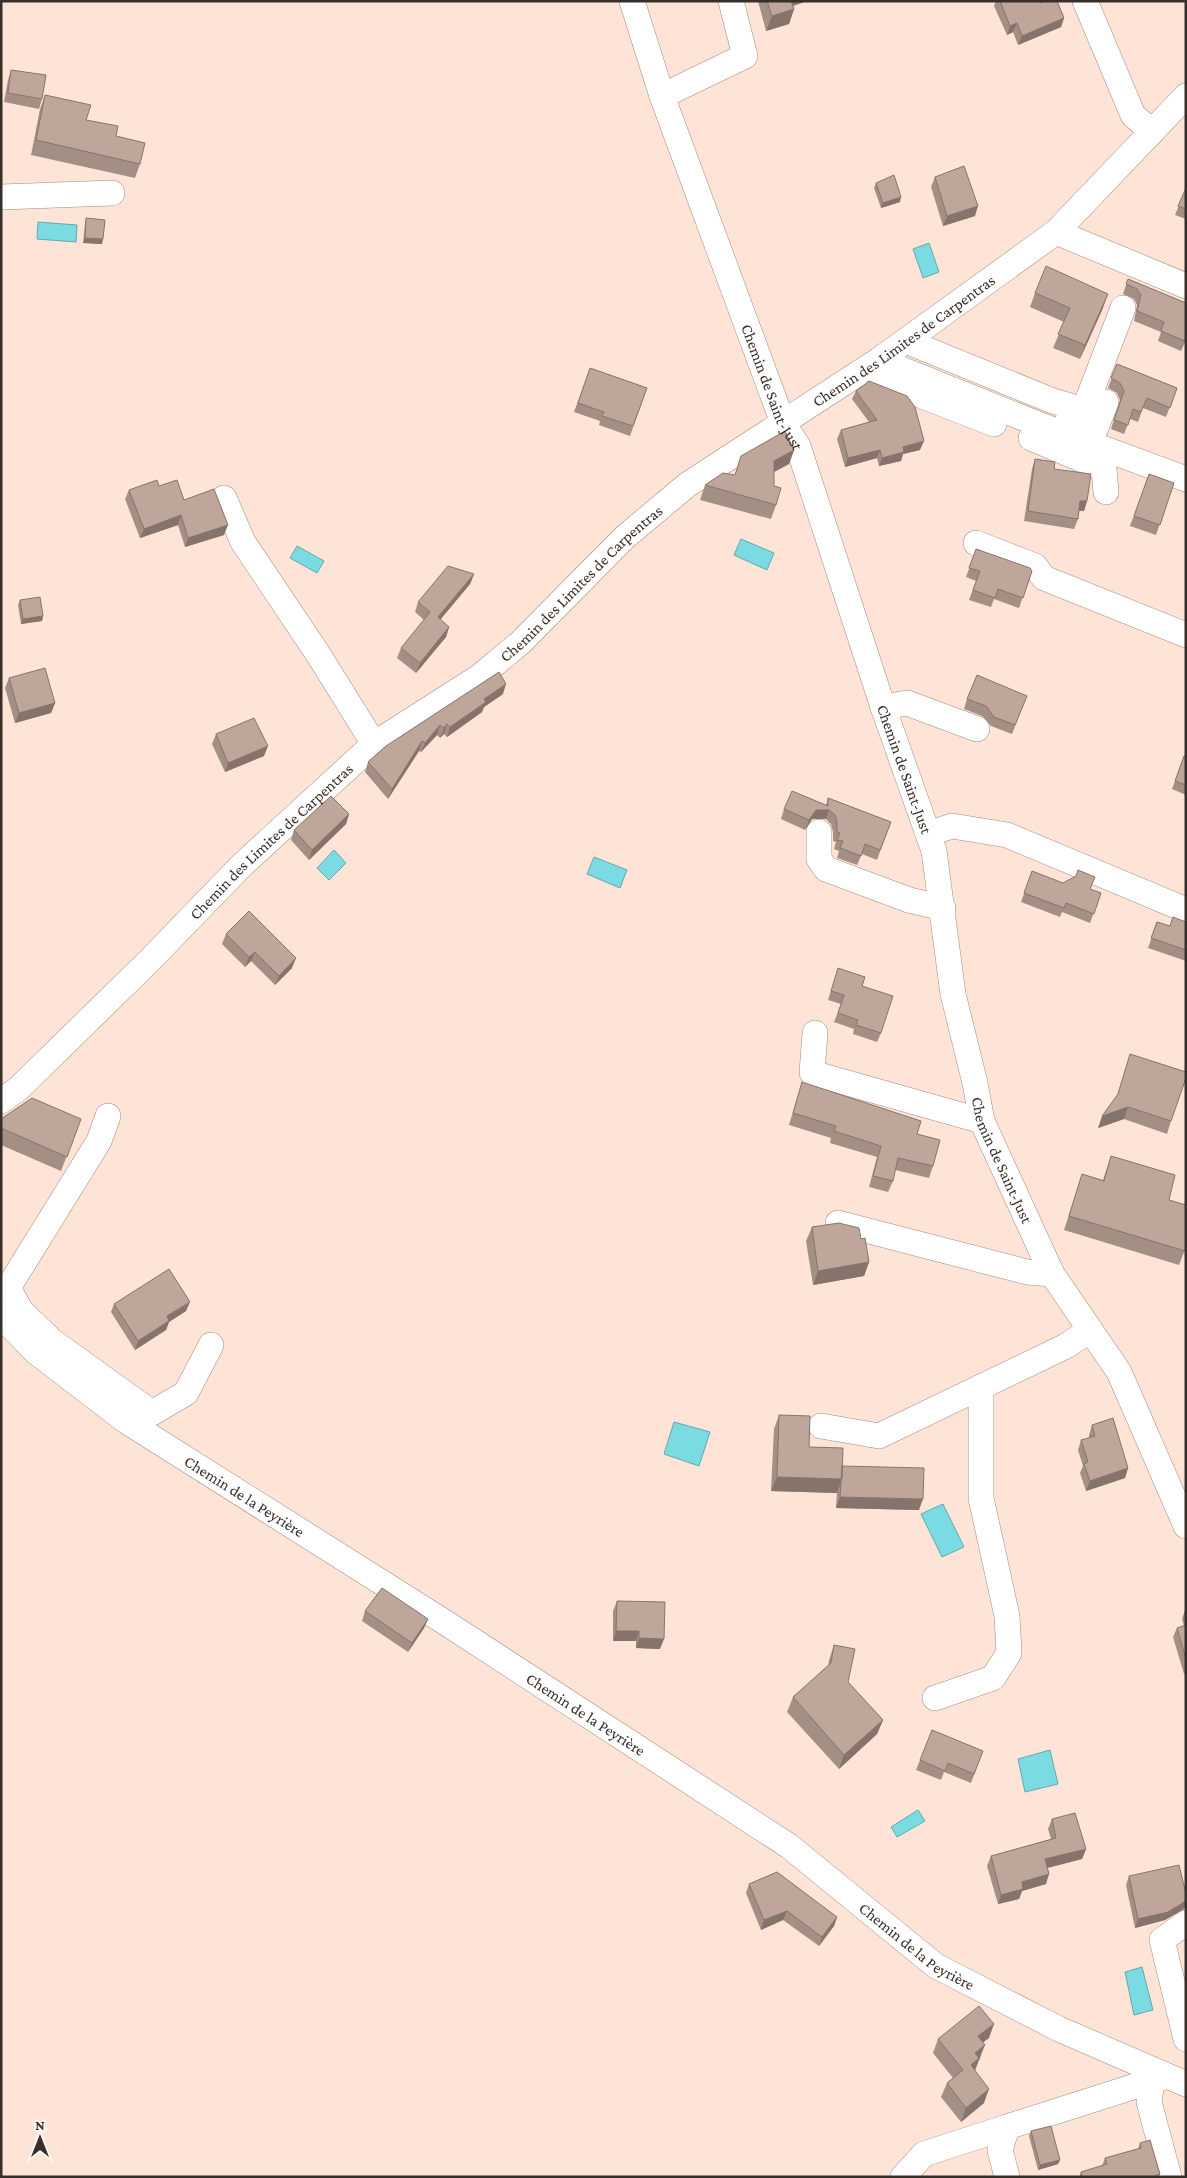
<svg xmlns="http://www.w3.org/2000/svg" width="1187" height="2178" font-family="'Crimson Pro',serif">
<rect width="100%" height="100%" fill="#fee4d7"/>
<path fill="#7adbe2" stroke="#66a7ab" d="M38,222L77,225L76,242L37,239Z
M929,243L939,272L923,278L913,249Z
M741,539L774,553L767,570L734,555Z
M297,546L324,561L317,573L290,558Z
M334,850L346,863L329,880L317,868Z
M594,857L627,870L620,888L587,874Z
M674,1422L710,1432L699,1466L664,1454Z
M943,1504L964,1547L942,1557L921,1514Z
M1050,1750L1058,1784L1025,1792L1018,1759Z
M918,1810L925,1821L897,1837L891,1827Z
M1142,1967L1153,2010L1134,2015L1125,1972Z"/>
<g fill="none" stroke-linecap="round" stroke-linejoin="round">
<defs>
<g id="minor">
<path id="s1" d="M632,1L662,96L783,423L798,446L883,707L934,851L953,994L975,1083L982,1121L1052,1274L1119,1372L1186,1526"/>
<path d="M1085,1L1133,115L1152,132"/>
<path d="M662,96L745,56L731,1"/>
<path d="M1,197L112,193"/>
<path d="M1056,232L1186,286"/>
<path d="M906,341L1053,401L1084,410L1123,308"/>
<path d="M879,360L1043,426L1186,479"/>
<path d="M861,372L994,424"/>
<path d="M1068,420L1095,430L1106,402"/>
<path d="M1031,438L1104,469L1106,492"/>
<path d="M224,498L243,542L318,654L374,744"/>
<path d="M976,543L1035,566L1044,578L1186,635"/>
<path d="M883,707L907,703L977,729"/>
<path d="M819,832V859L826,869L909,900L943,908"/>
<path d="M928,834L952,826L1007,835L1186,910"/>
<path d="M815,1033L812,1073L982,1121"/>
<path id="s2" d="M1,1101L18,1089L149,961L241,866L374,744L479,677L520,643L625,537L687,485L879,360L1056,232L1186,96"/>
<path d="M838,1223L1027,1272L1052,1274"/>
<path d="M8,1288L21,1311L52,1341L152,1413L186,1393L211,1345"/>
<path d="M1,1290L8,1288L99,1141L108,1116"/>
<path id="s3" d="M1,1316L36,1352L126,1421L446,1623L789,1846L936,1966L1059,2029L1186,2084"/>
<path d="M821,1426L879,1436L1066,1346L1090,1330"/>
<path d="M935,1698L993,1678L1009,1653L1007,1616L981,1498V1387"/>
<path d="M1186,1923L1162,1940L1186,2039"/>
<path d="M1152,2081L1149,2102L1169,2177"/>
<path d="M903,2177L924,2154L1007,2127"/>
<path d="M1007,2177L1000,2150L1007,2127L1167,2076"/>
</g>
</defs>
<use href="#minor" stroke="#a38b7f" stroke-width="26"/>
<use href="#minor" stroke="#fff" stroke-width="25"/>
</g>
<path fill="#a48f84" d="M758,1H807L793,6L794,9L789,24L766,31Z
M996,1H1040V3L1064,18L1061,27L1018,45L1013,32L1007,35L994,6Z
M11,70L42,99L39,109L4,102L8,80Z
M45,95L86,120L116,136L140,164L135,178L31,155L40,109Z
M935,177L975,216L943,226L931,187Z
M876,183L900,202L881,208L874,188Z
M1186,188V219L1175,215Z
M86,218L102,244L83,243L85,223Z
M1128,279L1186,303V340L1181,351L1158,341L1161,332L1134,321L1137,305L1134,299L1123,294Z
M1035,293L1103,308L1080,359L1053,348L1064,322L1030,307Z
M1117,364L1177,388L1166,417L1143,408L1138,422L1130,419L1124,434L1111,429L1120,400L1117,393L1108,388Z
M590,368L647,388L630,436L599,425L600,421L574,412Z
M856,391L920,450L903,454L901,461L879,466L877,458L845,467L837,439L841,430L869,422L852,399Z
M794,450L789,464L774,472V486L776,505L771,519L700,500L705,485L735,475L741,456Z
M1035,459L1054,469L1087,501L1084,511H1079L1078,519L1074,529L1024,521L1032,469Z
M1149,474L1174,483L1156,535L1130,526Z
M159,486L184,500L224,535L185,547L178,525L140,538L125,499L129,490Z
M976,549L1032,571L1019,608L994,599L991,607L969,600L976,581L966,577Z
M474,574L470,584L440,620L449,627L446,637L416,673L397,658L401,648L424,620L415,612L418,602Z
M20,600L43,616L42,621L21,624L18,605Z
M9,678L55,703L51,713L15,723L5,688Z
M503,694L484,707L482,712L447,737L444,734L440,738L437,735L421,752L419,751L388,799L365,772L368,762L386,746Z
M1027,696L1012,734L991,726L982,716L964,709L967,699Z
M216,734L264,756L225,772L212,744Z
M1184,756L1186,757V795L1172,789Z
M828,798L891,822L877,860L862,854L857,865L837,858L839,851L834,849L836,842L833,841V832L831,824L826,819H812L805,830L781,819L784,809L826,805Z
M349,814L346,824L309,860L291,840L294,830Z
M1032,871L1063,883L1090,889L1101,893L1090,923L1062,912L1060,917L1021,902Z
M1157,922L1170,926L1186,922V961L1148,948Z
M226,934L292,968L275,985L251,961L245,967L222,944Z
M838,968L862,986L881,1033L877,1042L853,1034L854,1029L834,1022L841,1004L828,1000Z
M1130,1054L1171,1121L1167,1134L1124,1119L1098,1128L1117,1096Z
M802,1082L917,1134L933,1166L929,1178L895,1170L893,1181L888,1192L869,1187L877,1157L830,1143L831,1138L789,1125Z
M1,1119H81L61,1171L1,1145Z
M1111,1156L1169,1200L1186,1247L1179,1265L1064,1230L1082,1174L1103,1180Z
M812,1227L861,1239L869,1262L864,1276L813,1285L806,1241Z
M114,1304L186,1311L169,1322L166,1330L135,1350L111,1312Z
M779,1415L809,1447L919,1510L836,1508L837,1492V1493L771,1491L774,1429Z
M1092,1425L1128,1468L1125,1478L1086,1491L1080,1473L1083,1466L1078,1450L1081,1440L1089,1438V1435Z
M617,1601L660,1649L636,1648V1641H613V1611Z
M1185,1610H1186V1674H1184L1173,1637L1177,1628L1184,1626L1182,1619Z
M365,1611L428,1619L424,1628L408,1652L362,1621Z
M834,1645L848,1682L883,1720L877,1734L839,1769L787,1712L793,1697L828,1666L829,1660Z
M983,1751L971,1783L944,1772L941,1780L916,1770L920,1760Z
M1052,1819L1086,1849L1082,1859L1048,1868L1046,1884L1022,1891L1019,1899L998,1904L987,1866L991,1856L1051,1839L1048,1829Z
M1129,1876L1186,1894V1904L1184,1909L1165,1920L1135,1928L1126,1885Z
M749,1884L837,1917L834,1926L819,1946L783,1920L761,1930L746,1893Z
M989,2038L983,2042L980,2059L979,2060L975,2071L984,2103L961,2122L941,2097L947,2083L953,2078L933,2053L938,2039Z
M1031,2131L1060,2160L1058,2164L1038,2170L1029,2136Z
M1140,2143L1160,2174L1159,2177H1079L1081,2172L1102,2166L1105,2158L1138,2149Z"/>
<path fill="#86746c" d="M786,1H807L784,9Z
M794,9L789,24L766,31L772,16Z
M1064,18L1061,27L1018,45L1022,36Z
M1017,23L1013,32L1007,35L1010,26Z
M901,197L900,202L881,208L883,203Z
M978,206L975,216L943,226L947,216Z
M85,238L103,239L102,244L83,243Z
M1108,294L1103,308L1080,359L1085,345Z
M924,441L920,450L903,454L901,461L879,466L882,458L903,447Z
M794,450L789,464L768,475L774,461Z
M880,450L877,458L845,467L848,458Z
M1080,501H1087L1084,511L1077,510Z
M181,515L178,525L140,538L144,529Z
M228,525L224,535L185,547L188,538Z
M474,574L470,584L434,627L438,617Z
M43,616L42,621L21,624L23,619Z
M449,627L446,637L416,673L420,663Z
M506,684L503,694L484,707L482,712L447,737L450,727L484,699Z
M55,703L51,713L15,723L19,713Z
M447,724L444,734L440,738L444,728Z
M440,725L437,735L421,752L425,743Z
M422,741L419,751L388,799L392,789Z
M268,746L264,756L225,772L228,763Z
M816,810H829L826,819H812L805,830L809,820Z
M349,814L346,824L309,860L312,850Z
M255,952L251,961L245,967L249,957Z
M296,958L292,968L275,985L279,976Z
M1128,1107L1124,1119L1098,1128L1102,1116Z
M869,1262L864,1276L813,1285L818,1271Z
M190,1302L186,1311L169,1322L166,1330L135,1350L138,1341L167,1316Z
M1128,1468L1125,1478L1086,1491L1090,1481Z
M777,1477L842,1479L837,1493L771,1491Z
M840,1497L923,1499L919,1510L836,1508Z
M428,1619L424,1628L408,1652L412,1643Z
M616,1631H639L636,1641H613Z
M639,1638L664,1639L660,1649L636,1648Z
M883,1720L877,1734L839,1769L844,1755Z
M1086,1849L1082,1859L1042,1869L1045,1859Z
M1049,1874L1046,1884L1022,1891L1019,1899L998,1904L1001,1895L1022,1882Z
M1186,1901V1904L1184,1909L1165,1920L1135,1928L1138,1919Z
M787,1911L783,1920L761,1930L764,1920Z
M837,1917L834,1926L819,1946L822,1937Z
M994,2024L989,2038L973,2050L978,2036Z
M985,2045L974,2072L965,2079L975,2053Z
M989,2089L984,2103L961,2122L966,2108Z
M1060,2160L1058,2164L1038,2170L1040,2165Z"/>
<path fill="#bfa69a" stroke="#86746c" d="M767,1H791L794,9L772,16Z
M1000,1H1040V3L1044,1H1057L1064,18L1022,36L1017,23L1010,26Z
M11,70L46,75L42,99L8,93Z
M45,95L91,105L86,120L118,126L116,136L145,143L140,164L36,140Z
M964,166L978,206L947,216L935,177Z
M894,175L901,197L883,203L876,183Z
M1186,188V209L1178,206Z
M86,218L105,220L103,239L85,238Z
M1046,266L1108,294L1085,345L1058,334L1070,308L1035,293Z
M1128,279L1186,303V339L1185,341L1161,331L1164,322L1137,311L1141,295L1137,289L1126,284Z
M1117,364L1177,388L1170,408L1147,398L1141,412L1133,409L1128,425L1114,420L1124,391L1120,383L1111,378Z
M590,368L647,388L633,426L602,416L604,412L578,403Z
M869,381L907,396L915,407L924,441L903,447L904,452L882,458L880,450L848,458L841,430L877,420L856,391Z
M785,431L794,450L774,461V486L781,488L776,505L705,485L723,473L735,475L741,456Z
M1035,459L1055,462L1054,469L1091,474L1087,501H1080L1078,519L1028,511Z
M1149,474L1174,483L1160,525L1134,516Z
M157,480L159,486L177,480L184,500L214,489L228,525L188,538L181,515L144,529L129,490Z
M976,549L1030,568L1032,571L1023,598L998,589L995,598L973,590L980,571L969,568Z
M448,566L474,574L438,617L449,627L420,663L401,648L430,612L418,602Z
M40,597L43,616L23,619L20,600Z
M45,668L55,703L19,713L9,678Z
M499,672L506,684L484,699L486,702L450,727L447,724L444,728L440,725L425,743L422,741L392,789L368,762L386,746Z
M977,675L1027,696L1015,725L994,717L986,706L967,699Z
M254,718L268,746L228,763L216,734Z
M1184,756L1186,757V785L1175,781Z
M792,791L828,806V798L891,822L880,850L865,844L861,856L840,848L843,841L837,840L840,833L837,832V822L835,815L829,810H816L809,820L784,809Z
M331,796L349,814L312,850L294,830Z
M1078,870L1095,877L1090,889L1101,893L1094,914L1066,903L1064,908L1024,893L1032,871L1063,883L1076,876Z
M249,911L296,958L279,976L255,952L249,957L226,934Z
M1173,917L1186,922V950L1151,938L1157,922L1170,926Z
M838,968L865,977L862,986L893,996L881,1033L856,1025L858,1020L838,1013L844,995L831,991Z
M1130,1054L1186,1072V1078L1171,1121L1128,1107L1102,1116L1118,1094Z
M802,1082L921,1121L917,1134L940,1140L933,1166L898,1158L893,1181L873,1176L881,1146L834,1131L836,1126L793,1113Z
M32,1098L81,1119L67,1157L1,1128V1119Z
M1111,1156L1175,1175L1169,1200L1186,1205V1247L1185,1251L1069,1216L1082,1174L1104,1181Z
M839,1223L859,1228L861,1239L865,1238L869,1262L818,1271L812,1227Z
M169,1269L190,1302L167,1316L169,1321L138,1341L114,1304Z
M779,1415L810,1416L809,1447L843,1448L842,1479L777,1477Z
M1113,1418L1128,1468L1090,1481L1084,1464L1088,1462L1081,1440L1095,1436L1092,1425Z
M842,1466L924,1468L923,1499L840,1497Z
M382,1588L428,1619L412,1643L365,1611Z
M617,1601L665,1602L664,1639L639,1638V1631H616Z
M1186,1625V1659L1177,1628Z
M834,1645L855,1649L848,1682L883,1720L844,1755L793,1697L831,1663Z
M932,1730L983,1751L974,1774L948,1763L945,1771L920,1760Z
M1075,1813L1086,1849L1045,1859L1049,1874L1022,1882L1023,1889L1001,1895L991,1856L1056,1838L1052,1819Z
M1179,1865L1186,1894V1901L1168,1912L1138,1919L1129,1876Z
M777,1872L837,1917L822,1937L787,1911L764,1920L749,1884Z
M979,2006L994,2024L978,2036L985,2045L975,2053L979,2058L971,2065L989,2089L966,2108L947,2083L963,2070L938,2039Z
M1051,2126L1060,2160L1040,2165L1031,2131Z
M1150,2140L1160,2174L1152,2177H1082L1081,2172L1107,2164L1105,2158L1141,2148L1140,2143Z"/>
<g text-anchor="middle" stroke-width="4" stroke-linejoin="round" paint-order="stroke">
<g font-size="16" fill="#392f2a" stroke="#fbf6f3">
<text dy="6" stroke="none"><textPath href="#s2" startOffset="1185">Chemin des Limites de Carpentras</textPath></text>
<text dy="6" stroke="none"><textPath href="#s1" startOffset="411">Chemin de Saint-Just</textPath></text>
<text dy="6" stroke="none"><textPath href="#s2" startOffset="780">Chemin des Limites de Carpentras</textPath></text>
<text dy="6" stroke="none"><textPath href="#s1" startOffset="816">Chemin de Saint-Just</textPath></text>
<text dy="6" stroke="none"><textPath href="#s2" startOffset="375">Chemin des Limites de Carpentras</textPath></text>
<text dy="6" stroke="none"><textPath href="#s1" startOffset="1221">Chemin de Saint-Just</textPath></text>
<text dy="6" stroke="none"><textPath href="#s3" startOffset="304">Chemin de la Peyrière</textPath></text>
<text dy="6" stroke="none"><textPath href="#s3" startOffset="709">Chemin de la Peyrière</textPath></text>
<text dy="6" stroke="none"><textPath href="#s3" startOffset="1114">Chemin de la Peyrière</textPath></text>
</g>
</g>
<rect width="1187" height="2178" fill="none" stroke="#392f2a" stroke-width="5"/>
<g transform="translate(40 2138)" stroke="#fbf6f3" stroke-width="4" paint-order="stroke">
<path d="M0-4L9 19L0 12L-9 19Z" fill="#392f2a"/>
<text y="-8" font-size="14" font-weight="bold" text-anchor="middle" fill="#392f2a">N</text>
</g>
</svg>
